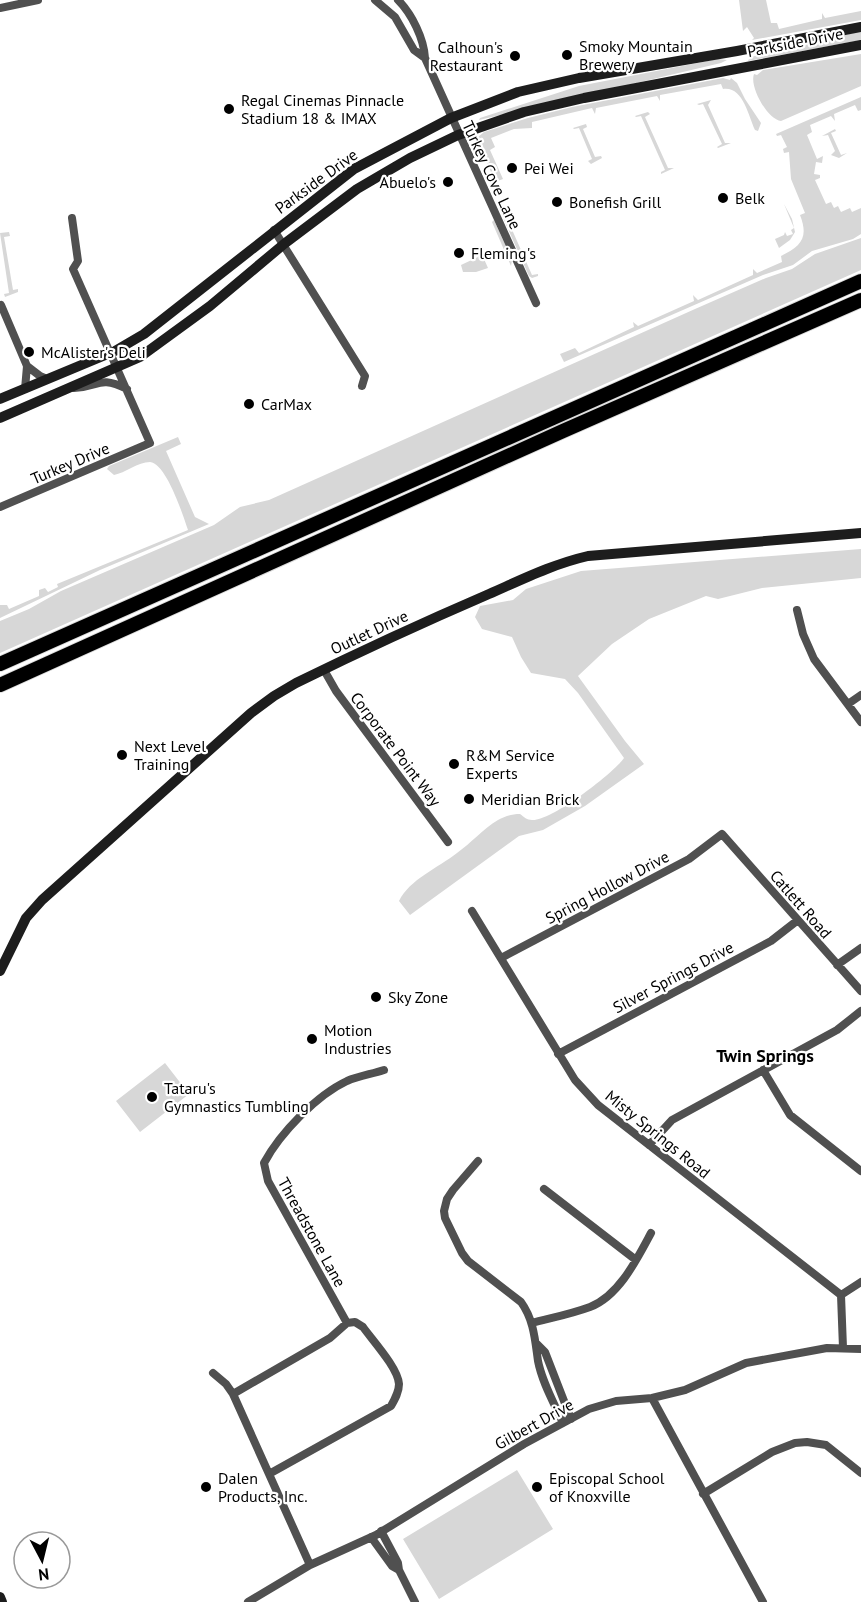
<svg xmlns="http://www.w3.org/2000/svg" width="861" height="1602" font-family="'PT Sans',sans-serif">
<rect width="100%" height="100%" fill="#fff"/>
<path fill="#d7d7d7" d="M739,0H766L771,23H777L779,29L822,19V13L825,18L861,11V20L752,40L754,38L747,27L743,31Z
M861,31V40L748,61L750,57L790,49Z
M861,54V86L781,121C768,120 749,87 754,74L757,75L763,70Z
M718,59L727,60L721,63L479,120L480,118L579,86Z
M723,78L730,80L731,78L737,83L745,99L761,123L758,131L755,130C748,115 743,86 723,89L721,84L660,95V101L657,96L596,108L595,114L592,108L532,122V128L514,129L491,138L495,147L490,150L503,179L495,182L479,143L478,137L484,132L528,118L572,107Z
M861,97V110L858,111L855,105L834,114L835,121L831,116L810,125L812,132L807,135L817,159L823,156L822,163L816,162L814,174L820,175V178L815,180L826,204L831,202L834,208L838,206L841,212L850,208L852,212L861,208V234L853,239L812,251L793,265L763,275L564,362L560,354L575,348L579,353L634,327L633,322L638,326L694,301L693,295L698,300L753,275V269L757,273L782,262L781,256C801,246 809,238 800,215L805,213L791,179L789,152L784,153L783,149L787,147L781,135L777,136L776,134Z
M711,100L708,105L725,143H731L718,148L717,147L722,144L703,104L699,105L697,104Z
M648,112L650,114L645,117L668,168H674L661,174V172L665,170L641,116L636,117L635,116Z
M586,124L587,127L583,129L595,157L601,156L602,158L591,164L588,161L592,159L579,128L574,129L573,128Z
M835,129L836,131L831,133L841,155L847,153L839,158L831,155L835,151L828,135L822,136Z
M784,204L792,219L795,232L790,240L779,248L775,239L784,235L785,232L787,236L793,234L791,230L794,228Z
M510,213L506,216L532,275L538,274V276L532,278L529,276L504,220L503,216Z
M494,220L512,260L511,266L492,222Z
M9,232L10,236L4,237L13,290L18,289V292L5,297L4,294L9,293L0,233Z
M861,238V270L0,653V621L29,609L61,591L214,525L240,507L269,500L695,309L766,278L792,269L815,254Z
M480,250L488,268L476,272H463L461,265L478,257L476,252Z
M178,437L181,444L166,451L195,517L209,524L100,570L0,618V605H7L9,609L39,596V590L45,588L48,592L58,587L57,584L188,530C183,515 166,463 150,462C138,462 125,473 114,475L107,469L109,466Z
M861,549V578L762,588L718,599L706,596L649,619L612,644L578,676L625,741L644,764L585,806L543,830L519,836L410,915L399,901C410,879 438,868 457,853C471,843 483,829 498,820C505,816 512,814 520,814C524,817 527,820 532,820C550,822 614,773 624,758L578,693L565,679L531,673L521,657L512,637L482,629L475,617L480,606L513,600L526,589L581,571Z
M165,1063L189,1094L140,1132L116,1101Z
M517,1470L553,1529L439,1599L403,1539Z"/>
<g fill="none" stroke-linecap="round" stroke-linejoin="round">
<defs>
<path id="highway" d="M0,664L861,281
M0,685L563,431L861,300"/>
</defs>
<use href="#highway" stroke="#dbdbdb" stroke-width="16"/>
<path stroke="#505050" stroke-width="8" d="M375,0L395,17L414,50L425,58L536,303
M398,0C412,14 424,39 425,58
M0,8L38,0
M274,230L365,376L362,386
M1,305L27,366L25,389
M27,366L40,376L47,379
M74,388C100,387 98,375 127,389
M0,507L150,443L73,269L78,261L72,218
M797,610L803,634L814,659L861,722
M324,670L336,691L448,842
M848,704L861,695
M472,911L575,1080L598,1105L841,1295L843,1348
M501,958L689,859L722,834L861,991
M837,965L861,948
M558,1054L771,941L798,920
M763,1070L790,1115L861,1171
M649,1145L672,1120L837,1030L861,1011
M478,1161L453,1190L447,1199L444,1211L445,1218L462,1253L468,1261L521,1302C534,1320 535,1340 538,1361C542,1382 554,1403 563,1423
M544,1189L636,1260
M841,1295L861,1282
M532,1323C551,1318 571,1314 590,1307C619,1296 637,1259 651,1233
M537,1344L545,1352L571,1419
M213,1373L226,1384L233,1394L310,1565
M233,1394L330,1338L347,1323
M652,1398L763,1602
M269,1474L391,1406C395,1399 399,1392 399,1384C398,1368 373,1341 363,1327L355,1322L347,1323L268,1181L264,1163C280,1133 317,1095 347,1081C359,1076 372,1074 384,1070
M703,1494L772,1452L795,1443L807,1442L826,1445L861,1473
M381,1531L398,1563L399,1570L415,1602
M371,1537L392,1566L399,1570
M248,1602L310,1565L376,1535L524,1444L589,1409L616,1401L652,1398L685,1390L746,1363L827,1348L861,1349"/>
<path stroke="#1d1d1d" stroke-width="10" d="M0,399L115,351L144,334L354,169L451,118L518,92L579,78L737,51L861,27
M0,418L140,357L210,306L284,244L357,189L410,158L458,135L524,112L584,98L861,45
M0,971L26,918L42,900L251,713L274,696L296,683C359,652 424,622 489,594C521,580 553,564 588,556L861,533
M0,1597L2,1602"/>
<use href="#highway" stroke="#000" stroke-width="14"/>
</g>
<g fill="#000" stroke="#fff" stroke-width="2">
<circle cx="567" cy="55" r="6"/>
<circle cx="515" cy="56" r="6"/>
<circle cx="229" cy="109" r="6"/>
<circle cx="512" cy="168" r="6"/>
<circle cx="448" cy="182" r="6"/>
<circle cx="723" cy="198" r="6"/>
<circle cx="557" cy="202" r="6"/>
<circle cx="459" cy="253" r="6"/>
<circle cx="29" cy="352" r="6"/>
<circle cx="249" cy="404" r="6"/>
<circle cx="122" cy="755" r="6"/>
<circle cx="454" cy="764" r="6"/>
<circle cx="469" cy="799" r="6"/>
<circle cx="376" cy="997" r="6"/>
<circle cx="312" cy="1039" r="6"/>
<circle cx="152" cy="1097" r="6"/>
<circle cx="206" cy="1487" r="6"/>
<circle cx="537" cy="1487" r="6"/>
</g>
<g text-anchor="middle" stroke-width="4.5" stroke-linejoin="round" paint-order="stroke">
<g font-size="16" fill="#000" stroke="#fff">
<text transform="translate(795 42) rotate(-11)" y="6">Parkside Drive</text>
<text transform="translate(492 175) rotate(65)" y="6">Turkey Cove Lane</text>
<text transform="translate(316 181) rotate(-36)" y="6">Parkside Drive</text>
<text transform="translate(70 463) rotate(-23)" y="6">Turkey Drive</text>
<text transform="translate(369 632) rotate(-25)" y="6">Outlet Drive</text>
<text transform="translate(396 749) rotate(53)" y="6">Corporate Point Way</text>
<text transform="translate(607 887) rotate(-28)" y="6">Spring Hollow Drive</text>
<text transform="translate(801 904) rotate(49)" y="6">Catlett Road</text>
<text transform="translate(673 977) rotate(-28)" y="6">Silver Springs Drive</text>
<text transform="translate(658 1134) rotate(39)" y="6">Misty Springs Road</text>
<text transform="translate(312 1232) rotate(61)" y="6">Threadstone Lane</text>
<text transform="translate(534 1424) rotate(-29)" y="6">Gilbert Drive</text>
</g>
<g font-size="16" fill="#000" stroke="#fff" text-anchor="start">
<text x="579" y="52">Smoky Mountain<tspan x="579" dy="18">Brewery</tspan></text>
<text x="503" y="53" text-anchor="end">Calhoun's<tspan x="503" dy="18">Restaurant</tspan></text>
<text x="241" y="106">Regal Cinemas Pinnacle<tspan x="241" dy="18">Stadium 18 &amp; IMAX</tspan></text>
<text x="524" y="174">Pei Wei</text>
<text x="436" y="188" text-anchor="end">Abuelo's</text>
<text x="735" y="204">Belk</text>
<text x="569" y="208">Bonefish Grill</text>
<text x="471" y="259">Fleming's</text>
<text x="41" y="358">McAlister's Deli</text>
<text x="261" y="410">CarMax</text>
<text x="134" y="752">Next Level<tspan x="134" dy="18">Training</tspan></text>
<text x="466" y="761">R&amp;M Service<tspan x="466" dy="18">Experts</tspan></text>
<text x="481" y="805">Meridian Brick</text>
<text x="388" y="1003">Sky Zone</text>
<text x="324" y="1036">Motion<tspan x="324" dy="18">Industries</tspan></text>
<text x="164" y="1094">Tataru's<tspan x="164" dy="18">Gymnastics Tumbling</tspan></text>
<text x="218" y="1484">Dalen<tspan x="218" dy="18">Products, Inc.</tspan></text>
<text x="549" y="1484">Episcopal School<tspan x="549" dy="18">of Knoxville</tspan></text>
</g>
<g font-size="18" font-weight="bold" fill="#000" stroke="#fff">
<text x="765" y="1062">Twin Springs</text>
</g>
</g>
<g transform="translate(42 1560) rotate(173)"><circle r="28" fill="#ffffff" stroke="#999999" stroke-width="1.5"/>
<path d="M0-4.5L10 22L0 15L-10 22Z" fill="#000000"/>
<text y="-9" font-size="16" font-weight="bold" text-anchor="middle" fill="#000000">N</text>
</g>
</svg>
